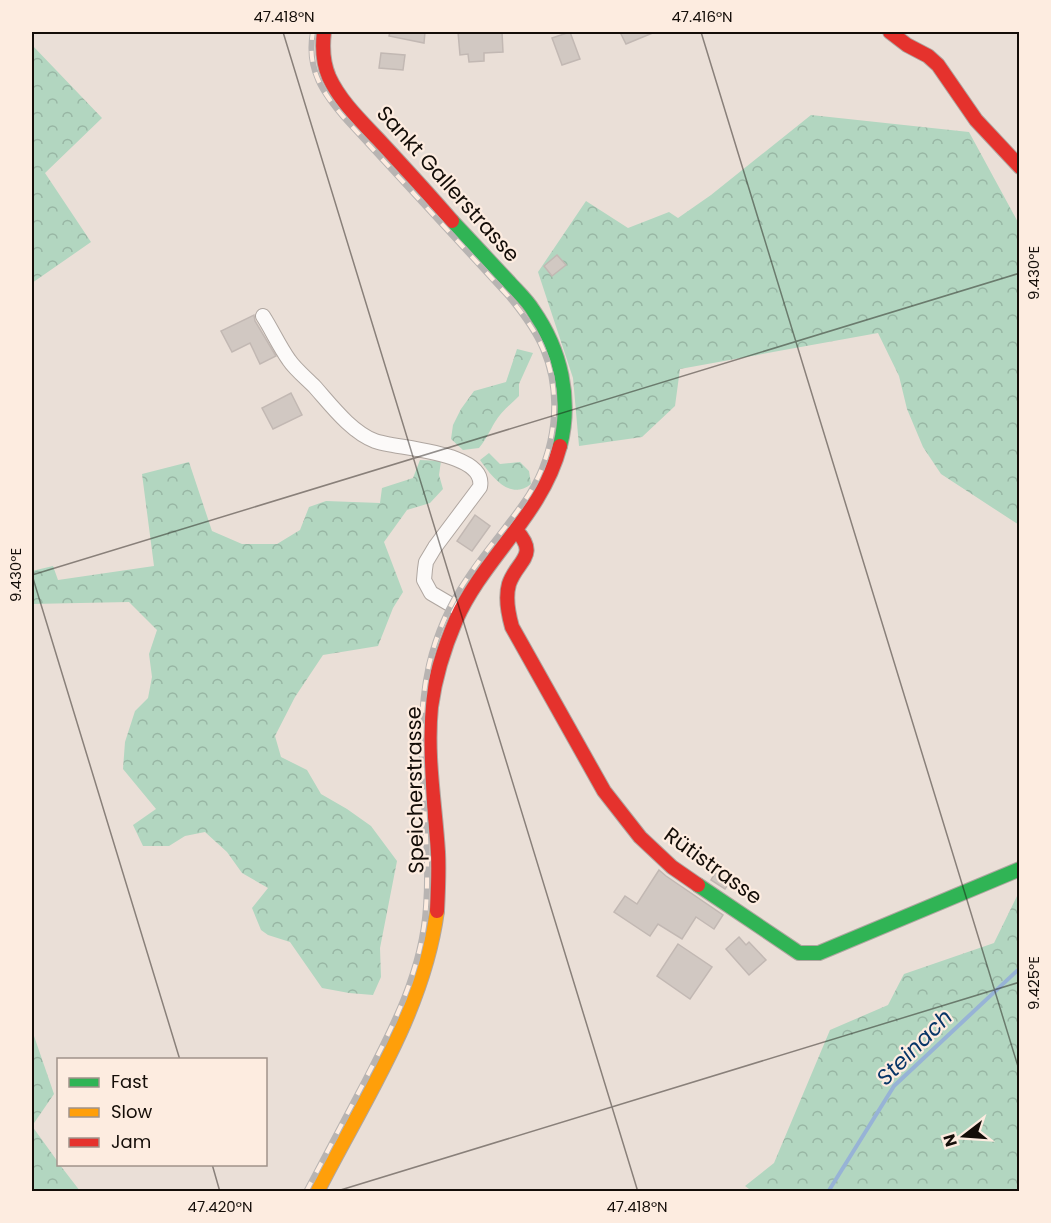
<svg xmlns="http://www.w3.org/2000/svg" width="1051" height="1223" font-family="Poppins,sans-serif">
<defs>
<pattern id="forest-crowns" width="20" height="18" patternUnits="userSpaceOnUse" patternTransform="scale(1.5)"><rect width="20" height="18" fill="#b2d6c0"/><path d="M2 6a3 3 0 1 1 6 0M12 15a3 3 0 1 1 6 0" fill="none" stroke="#98b6a4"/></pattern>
</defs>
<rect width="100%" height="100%" fill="#eadfd7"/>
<path fill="url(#forest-crowns)" d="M32,45L102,118L45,173L91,242L32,283Z
M811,115L969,132L1019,224V525L941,474L923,447L907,409L899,376L878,333L680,369L675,406L642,437L579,446L573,378L538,272L586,201L628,228L669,212L678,218L711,195Z
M517,349L533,353L519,384V396C511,404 501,412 495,422C489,432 487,438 479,448L463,450L451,439L453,425L461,409L474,391L506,382Z
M489,453L500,464L520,462L529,471L531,484C510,501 492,477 480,460Z
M420,460L441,461L439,475L443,489L430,503L407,510L384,542L403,592L393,608L378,646L323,655L295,697L275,736L281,757L307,770L321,794L347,809L371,826L397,861L380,948L381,977L373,995L349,993L322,988L290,942L268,935L261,930L252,908L268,888L242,873L227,852L205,832L185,836L169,846H143L133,825L156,809L123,769L125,742L135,711L148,698L152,677L149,654L157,630L129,602L32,604V571L53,566L58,580L154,566L142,474L189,462L212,531L242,544H277L300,530L309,507L326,501L380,503L382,488L413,478Z
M1019,892V1191L753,1192L745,1186L774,1163L830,1030L888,1005L904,974L994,943Z
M32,1034L34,1036L54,1094L32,1126L58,1162V1164L60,1165L80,1191H32Z"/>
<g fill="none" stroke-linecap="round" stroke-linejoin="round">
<path stroke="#97b3d6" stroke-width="4" d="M828,1192L894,1086L1020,968"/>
</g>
<path fill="#d1c8c2" stroke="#c2b8b3" stroke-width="1.5" d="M390,32H425L424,43L389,36Z
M458,32H502L503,52L484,53V61L469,62L468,54L460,55Z
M570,32L580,59L562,65L552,38Z
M620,32H655L626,44Z
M381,53L405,55L403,70L379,68Z
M557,255L566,265L552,276L544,266Z
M254,315L255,321L276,356L260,364L250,343L232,352L221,331Z
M291,393L302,415L273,429L262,408Z
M475,515L490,526L472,551L457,541Z
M659,870L666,876L723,915L714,929L696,917L682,939L658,924L650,936L614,912L625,896L637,904Z
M715,873L729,883L725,889L711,880Z
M739,937L746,945L749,942L766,960L749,975L726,949Z
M678,944L712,967L690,999L657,976Z"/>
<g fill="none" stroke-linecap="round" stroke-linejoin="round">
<defs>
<path id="street" d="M263,316C272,330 279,346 289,360C295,369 306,378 314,386C331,405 351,432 375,441C396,449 487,451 480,487L435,547L426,562L425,569L424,580L431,593L460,610"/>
<path id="fast" d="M452,221C471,241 490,262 509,282C517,291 527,300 533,310C561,350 572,399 560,446
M698,885L799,953H819L1020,869"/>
<path id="slow" d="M317,1192C363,1101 423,1014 437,911"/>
<path id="jam" d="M324,32C322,48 323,63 329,77C340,101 360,120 378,139C403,166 428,193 452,221
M890,32L907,45L928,56L938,65L976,120L1020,167
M516,530C540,556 517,560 509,584C505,598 508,613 512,627L604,791L640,837L672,867L698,885
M437,911C438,892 439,872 438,852C435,804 426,756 431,707C435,677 444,648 456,620C484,557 542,515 560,446"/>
</defs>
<use href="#street" stroke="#afa6a0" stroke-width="16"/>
<use href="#fast" stroke="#afa6a0" stroke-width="16"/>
<use href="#slow" stroke="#afa6a0" stroke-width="16"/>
<use href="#jam" stroke="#afa6a0" stroke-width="16"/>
<use href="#street" stroke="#fcfaf9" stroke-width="14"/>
<use href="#fast" stroke="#30b455" stroke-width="14"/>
<use href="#slow" stroke="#ff9f0a" stroke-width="14"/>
<use href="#jam" stroke="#e5322d" stroke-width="14"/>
<defs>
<path id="rail" d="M306,1192C325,1156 344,1120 363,1084C392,1028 422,971 426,907C432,826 411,745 429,665C436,635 449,605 466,580C485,550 510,524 529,494C555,452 563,396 543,349C535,330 522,313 509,297L347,121C323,94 306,69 313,32"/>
</defs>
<use href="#rail" stroke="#b8b4b2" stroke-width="6"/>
<use href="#rail" stroke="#fdece0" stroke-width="4" stroke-dasharray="11" stroke-linecap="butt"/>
</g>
<path fill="none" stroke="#140d08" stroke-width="1.5" stroke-opacity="0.45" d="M283,32L638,1192M701,32L1020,1073M32,575L1020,273M32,575L180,1060M212,1164L220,1192M334,1192L1020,982"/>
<g text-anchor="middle" stroke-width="4.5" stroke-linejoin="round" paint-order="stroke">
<g font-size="21" fill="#140d08" stroke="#fdece0">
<text transform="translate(448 184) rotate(48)" y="7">Sankt Gallerstrasse</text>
<text transform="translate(415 790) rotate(-91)" y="7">Speicherstrasse</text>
<text transform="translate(713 866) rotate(36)" y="7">Rütistrasse</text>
</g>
<g font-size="22" font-style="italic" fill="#073567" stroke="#fdece0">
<text transform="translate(914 1047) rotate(-45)" y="8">Steinach</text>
</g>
</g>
<rect width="1051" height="1223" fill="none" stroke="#fdece0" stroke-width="66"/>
<rect x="57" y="1058" width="210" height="108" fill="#fdece0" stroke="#a0938a" stroke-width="1.5"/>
<rect x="69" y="1078" width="30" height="9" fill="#30b455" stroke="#a0938a" stroke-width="1.5"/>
<text x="111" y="1088" font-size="18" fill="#140d08">Fast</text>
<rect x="69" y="1108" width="30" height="9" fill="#ff9f0a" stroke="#a0938a" stroke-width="1.5"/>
<text x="111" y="1118" font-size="18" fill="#140d08">Slow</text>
<rect x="69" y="1138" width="30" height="9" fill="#e5322d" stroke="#a0938a" stroke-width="1.5"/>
<text x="111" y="1148" font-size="18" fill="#140d08">Jam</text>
<g transform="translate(964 1136) rotate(253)" stroke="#fdece0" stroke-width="4.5" paint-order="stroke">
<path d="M0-4.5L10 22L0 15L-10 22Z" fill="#140d08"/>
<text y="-9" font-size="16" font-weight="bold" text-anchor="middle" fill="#140d08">N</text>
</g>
<rect x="33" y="33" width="985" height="1157" fill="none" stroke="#140d08" stroke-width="2"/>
<g font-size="15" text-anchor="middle" fill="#140d08">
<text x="284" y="22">47.418°N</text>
<text x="702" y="22">47.416°N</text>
<text transform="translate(1034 273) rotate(-90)" y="5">9.430°E</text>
<text transform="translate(16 575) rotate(-90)" y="5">9.430°E</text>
<text transform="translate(1034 983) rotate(-90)" y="5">9.425°E</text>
<text x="220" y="1212">47.420°N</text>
<text x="637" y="1212">47.418°N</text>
</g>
</svg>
